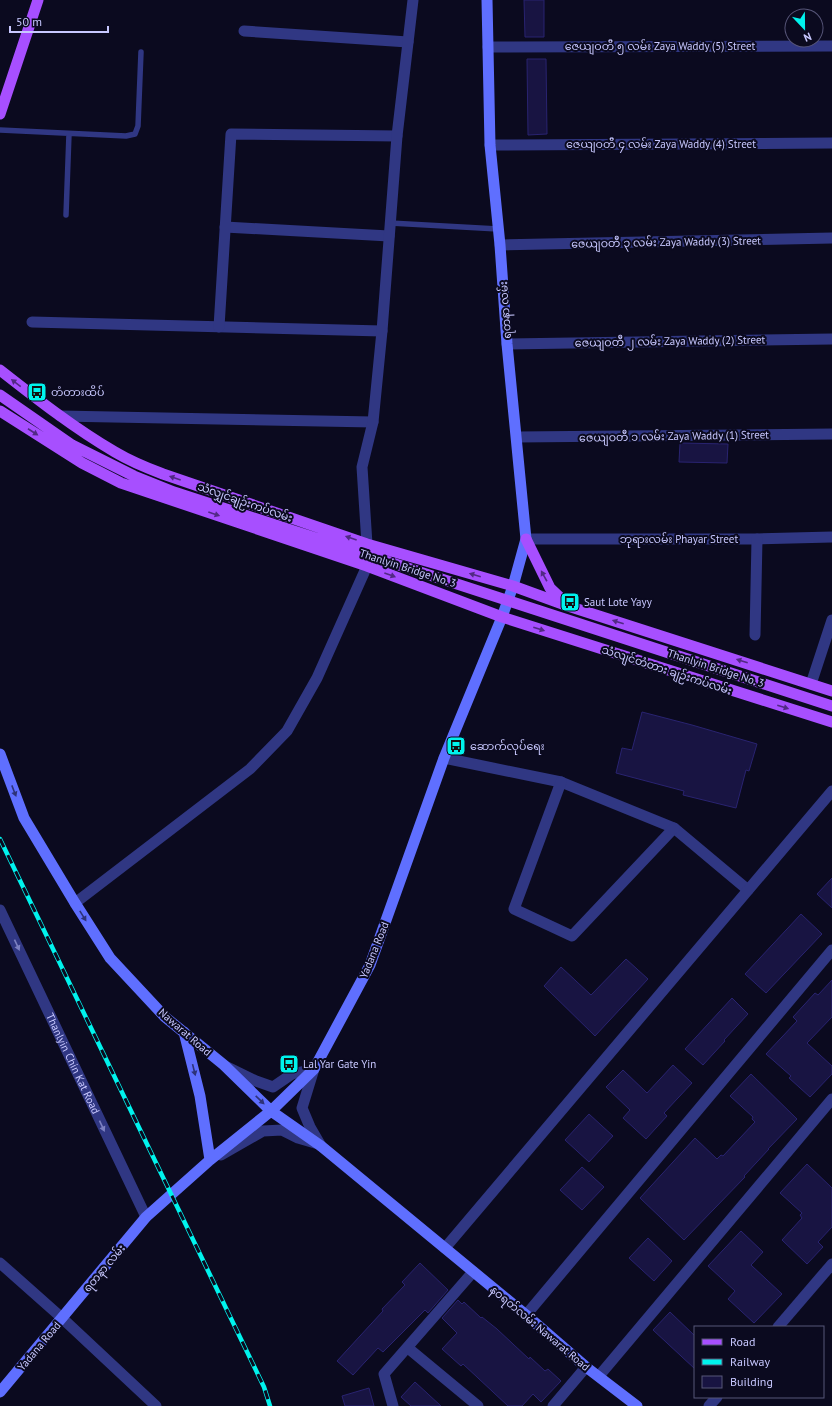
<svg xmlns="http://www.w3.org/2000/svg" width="832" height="1406" font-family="'PT Sans','Noto Sans Myanmar',sans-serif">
<rect width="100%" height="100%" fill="#0b0a1f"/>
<path fill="#181442" stroke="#292370" d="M524,0H544V37H525Z
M527,59H546L547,134L528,135Z
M680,443L728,444L727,463L679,462Z
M642,712L692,725L757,744L749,771L746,770L736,808L683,795L684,791L616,773L622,748L632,750Z
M832,878V908L817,894Z
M801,914L822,934L766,993L745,974Z
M626,959L648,979L595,1036L544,986L561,967L591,995Z
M832,980V1017L807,1043L832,1066V1074L810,1097L789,1078L791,1076L766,1054L797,1021L793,1017L815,993L818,995Z
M732,998L748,1014L724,1040L725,1041L703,1065L685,1049Z
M673,1065L692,1083L664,1113L667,1116L646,1139L623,1118L630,1110L606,1087L623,1070L647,1093Z
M751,1074L797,1119L768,1149H769L744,1176L745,1177L684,1240L640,1198L695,1138L717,1159L721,1155L723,1156L755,1122L752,1119L753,1117L730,1096Z
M589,1114L613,1136L589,1162L565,1140Z
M807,1164L832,1188V1227L818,1242L823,1247L807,1264L782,1240L802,1218L800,1215L802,1213L780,1193Z
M582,1167L604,1187L582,1210L560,1190Z
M741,1231L763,1252L751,1265L782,1294L754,1323L728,1299L735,1291L708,1266Z
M648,1238L672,1261L654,1281L629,1258Z
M420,1263L448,1290L428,1313L425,1310L383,1352L378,1348L353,1375L337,1361L383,1311L382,1309L405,1285L402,1282Z
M458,1300L462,1304L464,1302L481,1318L482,1317L497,1329L529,1359L530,1357L545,1371L548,1369L561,1381L541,1402L533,1394L522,1406H508L463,1364L461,1366L442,1349L457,1333L442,1318Z
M670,1312L695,1336V1369L653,1330Z
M415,1382L441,1406H411L401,1397Z
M369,1388L374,1406H345L342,1396Z"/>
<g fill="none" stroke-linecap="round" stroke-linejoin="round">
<path stroke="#303783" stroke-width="5.5" d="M0,130L126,136L135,134L138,126L141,52
M66,215L69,134
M390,223L498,229"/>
<g stroke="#303783" stroke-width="11">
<path d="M244,31L408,42"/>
<path d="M488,47L832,46"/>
<path d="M490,145L832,143"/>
<path d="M225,227L389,236"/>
<path d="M500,245L832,238"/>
<path d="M32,322L382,331"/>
<path d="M219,327L231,134L397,136"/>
<path d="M507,344L832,339"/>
<path d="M60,416L373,422"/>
<path d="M517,437L832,434"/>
<path d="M526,539H757L832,537"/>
<path d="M755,635L757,539"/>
<path d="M811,684L832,620"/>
<path d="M444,758L561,782L674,828L748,890"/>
<path d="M561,782L514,909L572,936L674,828"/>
<path d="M75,903L250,769L287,731L317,678L367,566V544L362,467L373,422L382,331L397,136L413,0"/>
<path id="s1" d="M0,910L146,1217"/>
<path d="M445,1248L832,791"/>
<path d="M0,1263L62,1318L156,1406"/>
<path d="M526,1315L832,950"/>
<path d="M778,1327L832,1264"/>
<path d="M408,1348L478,1406"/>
<path d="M599,1376L832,1099"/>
<path d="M393,1406L384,1374L473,1272"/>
<path d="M553,1406L586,1367"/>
<path d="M709,1406L717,1397"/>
</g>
<path stroke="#303783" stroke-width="11" d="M227,1067L256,1081L273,1087L292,1074L314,1069
M314,1069L302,1108L310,1127L321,1146
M221,1155L263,1131L282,1130L298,1138L315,1143"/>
<path stroke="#5f6fff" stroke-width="11" d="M0,754L24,818L75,903L110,958L165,1017L224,1065L271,1111L321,1146L526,1315L586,1367L637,1406
M184,1032L200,1096L210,1160
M0,1392L146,1217L210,1160L271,1111L314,1069L370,965L444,758L502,617L513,586L526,539L507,344L500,245L490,145L487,0"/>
<path stroke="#a74fff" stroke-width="11" d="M0,114L38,0
M0,370C37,399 74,428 115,452C130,461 147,468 163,474L367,544L513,586L568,606L832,691
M0,395L72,445L134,476L174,492L832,706
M0,411L82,463L121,483L367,566L502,617L832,722
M526,539L550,588L567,604"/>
<defs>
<path id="rail" d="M0,839L264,1387L270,1406"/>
</defs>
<use href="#rail" stroke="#00f3ed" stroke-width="4.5"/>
<use href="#rail" stroke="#0b0a1f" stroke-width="3" stroke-dasharray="9" stroke-linecap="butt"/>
</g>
<defs><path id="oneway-solid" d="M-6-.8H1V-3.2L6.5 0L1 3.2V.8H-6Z"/></defs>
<g fill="#512984">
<use href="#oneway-solid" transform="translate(16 383) rotate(-142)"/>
<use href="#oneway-solid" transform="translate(33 432) rotate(33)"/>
<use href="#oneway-solid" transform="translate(175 478) rotate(-161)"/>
<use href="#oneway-solid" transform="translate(214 514) rotate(19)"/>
<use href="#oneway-solid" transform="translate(351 538) rotate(-161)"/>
<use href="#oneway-solid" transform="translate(390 575) rotate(20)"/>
<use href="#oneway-solid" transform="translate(475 575) rotate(-164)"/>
<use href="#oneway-solid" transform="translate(544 576) rotate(-119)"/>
<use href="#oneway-solid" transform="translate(618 622) rotate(-162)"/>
<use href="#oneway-solid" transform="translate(539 629) rotate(18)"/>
<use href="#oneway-solid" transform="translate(742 661) rotate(-162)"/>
<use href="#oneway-solid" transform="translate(783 707) rotate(17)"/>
</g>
<g fill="#2d3279">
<use href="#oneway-solid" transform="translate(14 791) rotate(69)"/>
<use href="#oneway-solid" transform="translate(83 916) rotate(58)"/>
<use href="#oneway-solid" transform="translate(194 1070) rotate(76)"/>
<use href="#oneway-solid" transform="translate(260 1100) rotate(44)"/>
</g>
<g fill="#7c80c1">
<use href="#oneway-solid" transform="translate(17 945) rotate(65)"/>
<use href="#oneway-solid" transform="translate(102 1126) rotate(65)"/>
</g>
<defs>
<symbol id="bus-square" viewBox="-11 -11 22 22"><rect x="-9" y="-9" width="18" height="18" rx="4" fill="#00f3ed" stroke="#0b0a1f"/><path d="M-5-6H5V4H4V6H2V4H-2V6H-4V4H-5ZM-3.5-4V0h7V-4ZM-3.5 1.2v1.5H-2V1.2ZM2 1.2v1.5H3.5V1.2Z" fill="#111"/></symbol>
</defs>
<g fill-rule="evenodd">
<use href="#bus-square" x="26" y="381" width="22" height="22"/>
<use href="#bus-square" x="559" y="591" width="22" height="22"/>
<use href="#bus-square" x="445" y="735" width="22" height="22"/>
<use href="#bus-square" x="278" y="1053" width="22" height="22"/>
</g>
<g text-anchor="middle" stroke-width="4" stroke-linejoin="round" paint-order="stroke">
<g font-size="11" fill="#c8c8ff" stroke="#0b0a1f">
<text x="660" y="50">ဇေယျဝတီ ၅ လမ်း Zaya Waddy (5) Street</text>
<text x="661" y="148">ဇေယျဝတီ ၄ လမ်း Zaya Waddy (4) Street</text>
<text transform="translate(666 242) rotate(-1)" y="4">ဇေယျဝတီ ၃ လမ်း Zaya Waddy (3) Street</text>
<text transform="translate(505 310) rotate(-94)" y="4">ရတနာ လမ်း</text>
<text transform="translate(670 341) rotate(-1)" y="4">ဇေယျဝတီ ၂ လမ်း Zaya Waddy (2) Street</text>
<text transform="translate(674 436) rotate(-1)" y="4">ဇေယျဝတီ ၁ လမ်း Zaya Waddy (1) Street</text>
<text transform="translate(245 502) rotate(19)" y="4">သံလျှင်ချဉ်းကပ်လမ်း</text>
<text x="679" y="543">ဘုရားလမ်း Phayar Street</text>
<text transform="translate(408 568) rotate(18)" y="4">Thanlyin Bridge No. 3</text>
<text transform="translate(716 668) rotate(18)" y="4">Thanlyin Bridge No. 3</text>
<text transform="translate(667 670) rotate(18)" y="4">သံလျင်တံတား ချဉ်းကပ်လမ်း</text>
<text transform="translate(374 950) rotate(-68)" y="4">Yadana Road</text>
<text transform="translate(185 1032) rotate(41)" y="4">Nawarat Road</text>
<text dy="4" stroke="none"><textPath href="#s1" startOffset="170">Thanlyin Chin Kat Road</textPath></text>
<text transform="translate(104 1268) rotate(-50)" y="4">ရတနာ လမ်း</text>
<text transform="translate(540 1328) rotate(40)" y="4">နဝရတ်လမ်း Nawarat Road</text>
<text transform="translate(39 1346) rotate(-50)" y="4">Yadana Road</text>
</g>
<g font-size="11" fill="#c8c8ff" stroke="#0b0a1f" text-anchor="start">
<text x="51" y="396">တံတားထိပ်</text>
<text x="584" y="606">Saut Lote Yayy</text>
<text x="470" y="750">ဆောက်လုပ်ရေး</text>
<text x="303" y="1068">Lal Yar Gate Yin</text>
</g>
</g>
<rect x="694" y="1326" width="130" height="72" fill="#0b0a1f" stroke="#575679"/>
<rect x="702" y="1339" width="20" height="6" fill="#a74fff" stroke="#575679"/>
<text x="730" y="1346" font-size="12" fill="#c8c8ff">Road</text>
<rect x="702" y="1359" width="20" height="6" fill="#00f3ed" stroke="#575679"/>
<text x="730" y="1366" font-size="12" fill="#c8c8ff">Railway</text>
<rect x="702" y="1376" width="20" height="12" fill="#181442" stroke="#575679"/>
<text x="730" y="1386" font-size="12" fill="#c8c8ff">Building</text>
<g transform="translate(804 28) rotate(158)"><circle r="19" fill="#0b0a1f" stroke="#575679"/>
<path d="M0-3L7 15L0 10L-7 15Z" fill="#00f3ed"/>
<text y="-6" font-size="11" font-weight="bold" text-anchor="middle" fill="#c8c8ff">N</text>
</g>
<path d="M10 26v6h98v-6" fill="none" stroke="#c8c8ff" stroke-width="2"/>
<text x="16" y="26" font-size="12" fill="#c8c8ff" stroke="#0b0a1f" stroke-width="3" paint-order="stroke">50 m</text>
</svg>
